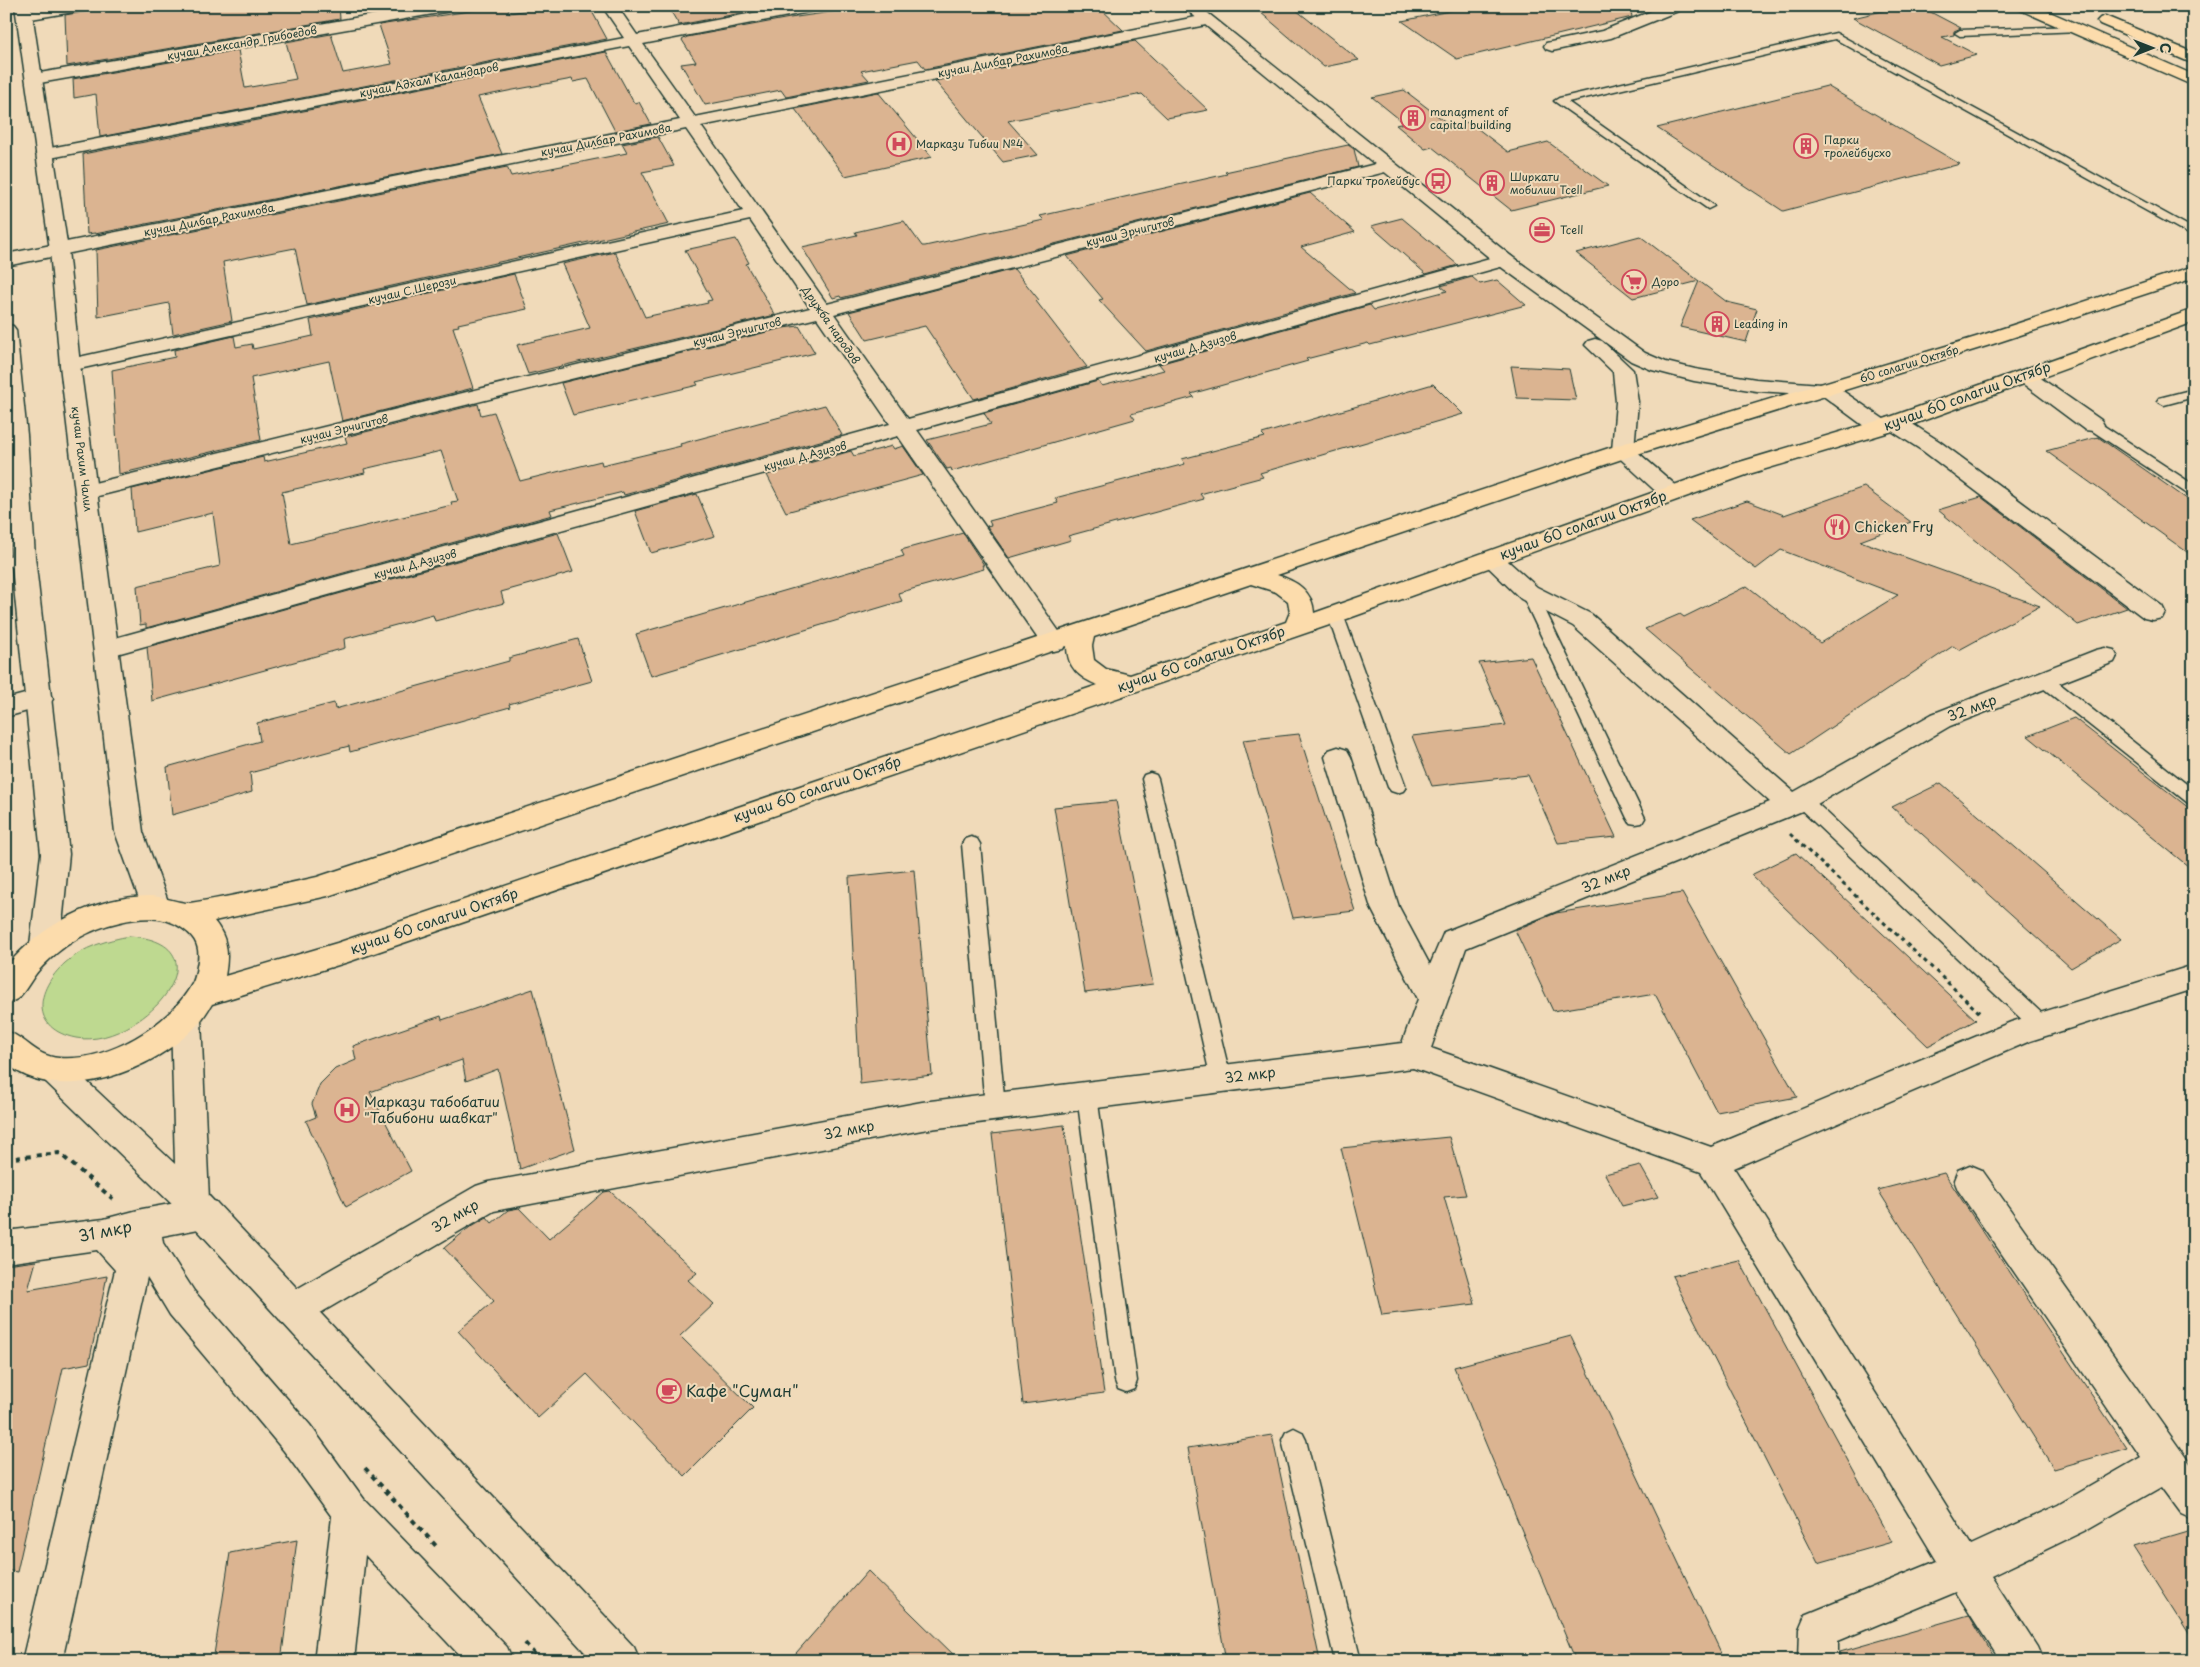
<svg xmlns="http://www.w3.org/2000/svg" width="2200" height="1667" font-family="'Playpen Sans',sans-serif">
<rect width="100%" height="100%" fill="#f0dab9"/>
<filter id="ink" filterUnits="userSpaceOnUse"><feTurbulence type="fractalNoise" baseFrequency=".02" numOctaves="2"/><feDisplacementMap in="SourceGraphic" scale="10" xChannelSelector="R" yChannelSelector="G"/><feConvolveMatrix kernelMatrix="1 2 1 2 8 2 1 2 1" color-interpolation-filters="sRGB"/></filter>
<g filter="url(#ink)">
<path fill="#bed990" stroke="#6e8b62" d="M130,936C234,944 139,1050 76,1038C30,1029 35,990 65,963C83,947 107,940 130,936Z"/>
<path fill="#dbb491" stroke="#1f3d34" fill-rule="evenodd" d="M119,6H339L340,19L67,66L65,15Z
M502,6H507L510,13L550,6H589L607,39L100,137L96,94L74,98L73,79L238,50L245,88L296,79L286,42L331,34L343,73L392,64L379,25Z
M694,6H778L679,25L670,10Z
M872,6H1098L1123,30L925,69L918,60L861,71L869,80L786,97L781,90L705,105L681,64L696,62L682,40L687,37L790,18Z
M1253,6H1291L1359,60L1324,67Z
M1473,6H1630L1632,17L1457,59L1402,21Z
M1903,6H1919L1961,28L1954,31V35L1942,37L1977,55L1939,65L1853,18Z
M1135,41L1208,110L1167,118L1142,94L1008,121L1038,155L1003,162L935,81Z
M606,52L634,103L639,102L651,124L615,131L588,79L573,82L572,79L508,91L478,97L502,154L95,234V233L87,234L83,154Z
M1827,86L1960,164L1783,211L1657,128Z
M1404,90L1451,126L1469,122L1508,152L1548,142L1608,186L1511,210L1432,147L1425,149L1396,125L1404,123L1372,97Z
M878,92L932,157L845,176L795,109Z
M658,137L674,166L642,172L669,224L307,305L295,248L223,262L232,321L173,334L169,303L98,317L96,250L507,167L511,176L627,153L622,144Z
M1348,145L1354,149L1358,167L841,298L840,296L833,298L802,247L857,235L855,232L904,221L922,246H925L1044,220L1040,216L1227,174L1225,172Z
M1310,193L1355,232L1301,247L1355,293L1146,351L1099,300L1103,299L1067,256Z
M1402,218L1458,265L1426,274L1371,226Z
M1640,236L1699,281L1633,298L1576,253Z
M736,239L749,263L746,264L775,315L528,374L517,345L590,328L562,264L615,252L645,317L708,303L707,301L712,300L685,250Z
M1014,269L1039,300L1036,301L1087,367L974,399L925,326L867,340L849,312Z
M514,274L527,309L458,324L459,326L453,327L473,388L342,421L329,361L251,378L261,440L119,474L112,370L175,357L174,350L234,336L236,347L252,344L253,349L313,336L310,320Z
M1472,277L1480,284L1497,280L1526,305L1370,345L1368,343L1306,359L1308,361L1191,394L1194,397L1131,414L1135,419L952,471L951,468L947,469L927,440L991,424L984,413L1098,381L1102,386L1164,370L1159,364L1370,305L1374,310L1447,291L1441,286Z
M1699,281L1727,302L1757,309L1746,342L1680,327Z
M799,326L815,353L696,382L698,385L632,401L573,415L561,383L783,328Z
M1511,366L1569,369L1576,400L1517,398Z
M1433,384L1463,414L1260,473L1263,477L1200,494L1204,499L1068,536L1071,540L1009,558L987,526L991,525L989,521L1058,503L1055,498L1185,464L1182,459L1265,437L1262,434Z
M478,404L481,415L494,412L520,481L601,461L602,465L681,446L680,444L825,405L842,435L624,495L623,492L550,510L552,515L146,628V624L140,625L137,586L220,566L213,513L135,532L132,489L263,457L264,462L347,443L345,437ZM441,451L458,501L451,502L452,505L291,544L282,492L365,473L364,469Z
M2098,437L2194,504V557L2046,451Z
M892,446L894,449L903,446L923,475L786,512L767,475L851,451L854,456Z
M1864,487L1911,522L1860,541L2040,606L1959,650L1953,646L1791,754L1645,629L1680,614L1684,617L1747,586L1820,643L1898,595L1781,550L1756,569L1690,520L1747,501L1784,515Z
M697,494L715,536L651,553L635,511Z
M1981,497L2127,608L2078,625L1938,510Z
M558,533L573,572L501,592L504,603L435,621L433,615L344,639L345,648L152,701L147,647Z
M963,533L984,565H982L984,569L898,593L902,601L651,676L636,634L904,556L901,550Z
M578,639L592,681L509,704L510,707L350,752L349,746L250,773L252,792L172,815L167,767L260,741L257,723L334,703L335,709L509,661V658Z
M1531,657L1616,837L1558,843L1528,775L1432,786L1412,736L1506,725L1479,663Z
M2074,718L2194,812V871L2028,736Z
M1299,734L1355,911L1293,918L1243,740Z
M1941,783L2121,939L2071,968L1892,807Z
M1116,801L1153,984L1085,993L1054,807Z
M1796,853L1855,908L1976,1020L1928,1046L1751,875Z
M914,870L932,1075L860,1084L849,877Z
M1682,893L1797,1097L1717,1112L1655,994L1553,1011L1515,930L1556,913Z
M533,989L575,1149L520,1169L498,1069L466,1081L462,1060L370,1092L411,1171L346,1207L306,1121L316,1117L312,1104L320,1084L335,1069L356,1060L353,1046L441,1016L442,1020Z
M1064,1125L1104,1393L1023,1404L992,1134Z
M1449,1137L1466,1195L1444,1197L1475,1304L1382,1315L1341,1148Z
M1640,1165L1658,1197L1622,1206L1605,1174Z
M1944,1173L2127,1448L2054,1469L1878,1190Z
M610,1191L697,1273L688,1280L714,1304L680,1336L753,1408L685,1476L587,1374L538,1418L458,1331L494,1301L444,1248L470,1227L487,1217L492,1223L508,1210L519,1208L549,1239L604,1192Z
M1739,1260L1892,1542L1818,1563L1672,1276Z
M36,1261L28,1290L107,1276L89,1363L63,1368L17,1572L6,1570V1265Z
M1571,1336L1725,1661H1576L1454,1367Z
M1272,1435L1320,1661H1226L1188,1448Z
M2194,1529V1643L2133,1547Z
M297,1540L281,1661H213L230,1553Z
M868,1571L960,1661H789Z
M1969,1615L1996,1661H1840V1652Z"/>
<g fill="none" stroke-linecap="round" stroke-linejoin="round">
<defs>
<path id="service" d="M2077,26L2082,29L2080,31L1960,36L1955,33L1960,30Z
M1836,33L2194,229V237L1835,39L1568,102L1712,204L1714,206L1708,209L1554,101L1559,98Z
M2194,389V397L2164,405L2157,401L2159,398Z
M2093,421L2098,422L2194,485V496L2189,495L2088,428L2086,425L2088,422Z
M23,552L28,554L30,557L28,560L6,567V557Z
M1529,588L1534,589L1537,593L1645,818L1642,823L1636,824L1630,823L1627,818L1521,593L1524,589Z
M1335,609L1340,610L1343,614L1406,787L1403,791L1397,793L1391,791L1388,787L1327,614L1330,610Z
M2044,674L2050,676L2194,790V805L2188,803L2038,684L2036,680L2038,676Z
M1150,773L1156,775L1158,779L1231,1079L1228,1085L1221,1087L1214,1085L1211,1079L1142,779L1144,775Z
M1802,794L1808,795L2048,1019L2051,1025L2048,1031L2041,1033L2034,1031L1796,805L1793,800L1796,795Z
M971,837L977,839L980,844L1005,1107L1002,1113L995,1116L988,1113L985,1107L962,844L965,839Z
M1087,1087L1094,1090L1097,1096L1137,1381L1134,1389L1126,1392L1118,1389L1115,1381L1077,1096L1080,1090Z
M1294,1428L1302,1432L1306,1440L1361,1661H1335L1282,1440L1286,1432Z"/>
<path id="minor" d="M50,6H86L79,11L25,20L20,18L17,15L20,12Z
M423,6H457L450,11L34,84L28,82L26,79L28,76L34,74Z
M602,6H617L637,35L789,6H821L814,11L643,44L695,117L1206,15L1211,17L1214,20L1211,23L1206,25L701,126L827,304L1387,161L1393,162L1396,166L1393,170L834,314L908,419L1497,256L1504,254L1511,256L1513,260L1511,264L917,430L1063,637L1066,643L1063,649L1054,651L1045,649L898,436L106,657L97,655L94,649L97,643L890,424L817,318L86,499L78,497L75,492L78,487L810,308L750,220L70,371L63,369L60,365L63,361L70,359L743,211L686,129L6,266V254L680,120L629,46L45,159L39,158L36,154L39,150L45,149L624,38Z
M1664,6H1685L1683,9L1611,38L1552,51L1546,49L1544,46L1546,43L1602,31Z
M2025,370L2032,372L2101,420L2104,425L2101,430L2093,431L2085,430L2018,380L2015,376L2018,372Z
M1895,417L1903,418L1939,441L2162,606L2165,612L2162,618L2153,620L2144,618L1923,451L1887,428L1884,423L1887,418Z
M1492,551L1500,554L1537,587L1591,614L1794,792L1932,714L2096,650L2105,648L2114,650L2117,656L2114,662L1950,726L1812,807L1466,948L1431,1048L1711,1147L2011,1022L2194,965V989L2030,1041L1734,1168L1971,1545L2058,1505L2141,1457L1958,1190L1954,1180L1958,1170L1970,1165L1982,1170L2194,1469V1520L2181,1514L2161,1487L2084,1531L1991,1576L2037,1647L2043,1661H2000L1956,1592L1838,1641V1661H1798L1799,1629L1805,1615L1937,1561L1701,1172L1413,1068L922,1130L494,1211L305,1322L293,1326L281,1322L276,1310L281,1298L476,1186L488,1182L922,1102L1402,1043L1418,999L1371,908L1325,757L1329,750L1338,747L1347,750L1351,757L1399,907L1430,965L1444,932L1770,802L1573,626L1521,599L1480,559L1484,554Z
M40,690L49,693L53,699L49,705L6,717V699Z
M204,1198L216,1202L221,1213L216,1224L204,1228L162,1236L163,1243L194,1291L310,1425L364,1499L507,1647L513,1661H465L365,1555L354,1661H314L332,1517L284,1451L170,1315L147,1277L62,1661H22L115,1270L97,1250L6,1263V1231L104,1219L142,1209Z"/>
<path id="tertiary" d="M186,1006L197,1010L201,1019L209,1200L216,1202L634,1647L640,1661H593L192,1224L188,1215L181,1213L44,1080L39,1071L44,1062L55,1058L66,1062L175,1164L171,1019L175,1010Z"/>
<path id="secondary" d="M15,6H31L68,250L80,365L143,832L170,907L166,915L156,918L146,915L142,907L115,832L60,365L50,250Z
M1182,6H1199L1511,256L1645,353L1666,362L1695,369L1756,379L1834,385L1888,422L1891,427L1888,432L1880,433L1872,432L1822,395L1756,391L1694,381L1652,370L1631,361L1497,264Z
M6,324L13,326L16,330L27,435L35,557L69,854L60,945L55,953L45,957L35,953L30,945L41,854L11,557L6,455Z
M1595,339L1602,341L1633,370L1638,402L1634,449L1679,488L1682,493L1679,498L1671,500L1663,498L1612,451L1616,402L1613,372L1585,345L1588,341Z
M193,1187C207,1192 214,1199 221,1213L216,1224L204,1228C190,1223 183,1216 176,1202L181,1191Z"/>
<path id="trunk" d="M2016,6H2036L2194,75V86L2018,9Z
M2105,16L2194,53V64L2100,24L2097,21L2100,18Z
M2194,266V278L1990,345L1631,456L1277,575C1296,581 1313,591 1314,613L1733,464L1887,418L2194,309V322L1903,428L1749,474L1344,620L348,962L212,1004C208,1010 204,1017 199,1023C158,1069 59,1109 6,1063V1031C27,1038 35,1056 59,1058C107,1062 169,1026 192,984C195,979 196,972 197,966C201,949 197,938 182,928C164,915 141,917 120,922C89,929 61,946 40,969C32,977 25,993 17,999C14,1001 9,1002 6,1003V967C41,925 94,897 149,896C162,896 181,904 190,903C233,897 275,886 317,877L1615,446L1976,337ZM1251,584L1276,592L1288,601L1290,612L1286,622L1130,675L1106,669L1094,660L1092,646L1094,637ZM1067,646C1067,667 1079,678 1098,685L337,943L225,976C229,954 228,938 214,921L328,896Z"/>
</defs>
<use href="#service" stroke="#1f3d34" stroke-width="3"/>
<use href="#minor" stroke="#1f3d34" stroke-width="3"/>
<use href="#tertiary" stroke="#1f3d34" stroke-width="3"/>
<use href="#secondary" stroke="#1f3d34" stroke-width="3"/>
<use href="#trunk" stroke="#1f3d34" stroke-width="3"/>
<path stroke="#1f3d34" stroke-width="3" stroke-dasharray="4 4" stroke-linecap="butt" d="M1790,834L1982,1015"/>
<path stroke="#1f3d34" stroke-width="4" stroke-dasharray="5 5" stroke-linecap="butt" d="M6,1159L59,1153L113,1199
M365,1468L438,1548
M525,1643L541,1661"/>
<use href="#service" fill="#f0dab9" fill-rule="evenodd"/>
<use href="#minor" fill="#f0dab9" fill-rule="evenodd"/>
<use href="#tertiary" fill="#f0dab9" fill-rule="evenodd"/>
<use href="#secondary" fill="#f0dab9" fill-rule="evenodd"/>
<use href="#trunk" fill="#fcdcac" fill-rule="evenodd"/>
</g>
</g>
<defs>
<symbol id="building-ring" viewBox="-11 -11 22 22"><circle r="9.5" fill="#f0dab9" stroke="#d1495b" stroke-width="1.5"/><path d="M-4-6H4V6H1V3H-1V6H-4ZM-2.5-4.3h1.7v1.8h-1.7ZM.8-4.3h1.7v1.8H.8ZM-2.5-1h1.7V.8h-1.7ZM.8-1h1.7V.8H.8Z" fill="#d1495b"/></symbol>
<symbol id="hospital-ring" viewBox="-11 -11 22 22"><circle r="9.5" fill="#f0dab9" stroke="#d1495b" stroke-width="1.5"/><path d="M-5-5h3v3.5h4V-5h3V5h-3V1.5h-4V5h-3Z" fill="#d1495b"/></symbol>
<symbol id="bus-ring" viewBox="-11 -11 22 22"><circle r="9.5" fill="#f0dab9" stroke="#d1495b" stroke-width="1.5"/><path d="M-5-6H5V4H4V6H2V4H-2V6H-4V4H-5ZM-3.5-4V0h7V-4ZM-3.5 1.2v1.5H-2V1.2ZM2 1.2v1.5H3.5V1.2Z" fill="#d1495b"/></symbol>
<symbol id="office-ring" viewBox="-11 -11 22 22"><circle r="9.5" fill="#f0dab9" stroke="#d1495b" stroke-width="1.5"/><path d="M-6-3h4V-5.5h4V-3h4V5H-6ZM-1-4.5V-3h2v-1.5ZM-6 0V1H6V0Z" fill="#d1495b"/></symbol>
<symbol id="supermarket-ring" viewBox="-11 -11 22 22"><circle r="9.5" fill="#f0dab9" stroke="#d1495b" stroke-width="1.5"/><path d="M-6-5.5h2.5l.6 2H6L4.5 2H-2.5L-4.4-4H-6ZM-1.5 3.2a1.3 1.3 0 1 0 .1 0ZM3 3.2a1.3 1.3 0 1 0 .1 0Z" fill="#d1495b"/></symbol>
<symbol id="restaurant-ring" viewBox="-11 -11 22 22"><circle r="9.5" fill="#f0dab9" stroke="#d1495b" stroke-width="1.5"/><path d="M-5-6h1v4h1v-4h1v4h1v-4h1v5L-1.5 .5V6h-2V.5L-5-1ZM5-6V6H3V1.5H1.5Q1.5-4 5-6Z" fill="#d1495b"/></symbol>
<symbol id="cafe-ring" viewBox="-11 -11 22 22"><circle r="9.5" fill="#f0dab9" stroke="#d1495b" stroke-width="1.5"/><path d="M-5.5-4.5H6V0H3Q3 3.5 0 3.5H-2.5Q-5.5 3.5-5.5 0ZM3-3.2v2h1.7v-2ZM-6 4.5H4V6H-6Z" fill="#d1495b"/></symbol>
</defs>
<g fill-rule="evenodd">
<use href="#building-ring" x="1399" y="104" width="28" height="28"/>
<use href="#hospital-ring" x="885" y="130" width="28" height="28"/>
<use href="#building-ring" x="1792" y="132" width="28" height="28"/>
<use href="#bus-ring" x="1424" y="167" width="28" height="28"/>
<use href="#building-ring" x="1478" y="169" width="28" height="28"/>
<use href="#office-ring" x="1528" y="216" width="28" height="28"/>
<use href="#supermarket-ring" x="1620" y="268" width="28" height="28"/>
<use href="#building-ring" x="1703" y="310" width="28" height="28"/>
<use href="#restaurant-ring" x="1823" y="513" width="28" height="28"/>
<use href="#hospital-ring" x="333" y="1096" width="28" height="28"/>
<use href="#cafe-ring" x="655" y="1377" width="28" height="28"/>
</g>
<g text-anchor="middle" stroke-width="4" stroke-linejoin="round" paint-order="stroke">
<g font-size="11" fill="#1f3d34" stroke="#f0dab9">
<text transform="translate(242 43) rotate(-10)" y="4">кучаи Александр Грибоедов</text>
<text transform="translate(1003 61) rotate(-11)" y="4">кучаи Дилбар Рахимова</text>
<text transform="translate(429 80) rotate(-11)" y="4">кучаи Адхам Каландаров</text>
<text transform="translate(606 140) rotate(-11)" y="4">кучаи Дилбар Рахимова</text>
<text transform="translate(209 220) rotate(-11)" y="4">кучаи Дилбар Рахимова</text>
<text transform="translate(1130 232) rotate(-14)" y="4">кучаи Эрчигитов</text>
<text transform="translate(412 290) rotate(-13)" y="4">кучаи С.Шерози</text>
<text transform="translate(831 325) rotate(55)" y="4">Дружба народов</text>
<text transform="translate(737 332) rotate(-14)" y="4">кучаи Эрчигитов</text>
<text transform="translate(1195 347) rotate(-16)" y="4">кучаи Д.Азизов</text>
<text transform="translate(1909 364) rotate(-17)" y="4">60 солагии Октябр</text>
<text transform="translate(344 429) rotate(-14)" y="4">кучаи Эрчигитов</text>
<text transform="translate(805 456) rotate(-15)" y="4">кучаи Д.Азизов</text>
<text transform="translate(82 459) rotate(83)" y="4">кучаи Рахим Чалил</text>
<text transform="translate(415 564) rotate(-15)" y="4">кучаи Д.Азизов</text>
</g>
<g font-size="11" fill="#1f3d34" stroke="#f0dab9" text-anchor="start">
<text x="1430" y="116">managment of<tspan x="1430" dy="13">capital building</tspan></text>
<text x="1824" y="144">Парки<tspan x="1824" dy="13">тролейбусхо</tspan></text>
<text x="916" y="148">Маркази Тибии №4</text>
<text x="1510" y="181">Ширкати<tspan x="1510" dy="13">мобилии Tcell</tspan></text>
<text x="1420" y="185" text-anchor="end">Парки тролейбус</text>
<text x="1560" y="234">Tcell</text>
<text x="1652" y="286">Доро</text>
<text x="1734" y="328">Leading in</text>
</g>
<g font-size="14" fill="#1f3d34" stroke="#f0dab9">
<text transform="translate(1967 396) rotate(-20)" y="5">кучаи 60 солагии Октябр</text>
<text transform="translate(1583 525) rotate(-20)" y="5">кучаи 60 солагии Октябр</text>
<text transform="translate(1201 659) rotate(-19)" y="5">кучаи 60 солагии Октябр</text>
<text transform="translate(1972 708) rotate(-21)" y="5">32 мкр</text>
<text transform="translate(817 789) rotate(-19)" y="5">кучаи 60 солагии Октябр</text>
<text transform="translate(1606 879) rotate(-22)" y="5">32 мкр</text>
<text transform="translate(434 921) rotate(-19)" y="5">кучаи 60 солагии Октябр</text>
<text transform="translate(1250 1075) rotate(-7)" y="5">32 мкр</text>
<text transform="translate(849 1130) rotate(-11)" y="5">32 мкр</text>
<text transform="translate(455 1216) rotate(-30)" y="5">32 мкр</text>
</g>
<g font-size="14" fill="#1f3d34" stroke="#f0dab9" text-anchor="start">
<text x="1854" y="532">Chicken Fry</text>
<text x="364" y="1107">Маркази табобатии<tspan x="364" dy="16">"Табибони шавкат"</tspan></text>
</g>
<g font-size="16" fill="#1f3d34" stroke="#f0dab9">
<text transform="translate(105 1231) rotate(-11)" y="6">31 мкр</text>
</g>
<g font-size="16" fill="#1f3d34" stroke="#f0dab9" text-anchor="start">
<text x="686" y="1397">Кафе "Суман"</text>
</g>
</g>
<rect width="2200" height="1667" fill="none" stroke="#f0dab9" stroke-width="25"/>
<rect x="12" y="12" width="2175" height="1642" fill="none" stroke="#1f3d34" stroke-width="2" filter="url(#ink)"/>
<g transform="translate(2152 48) rotate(90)" stroke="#f0dab9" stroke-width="4" paint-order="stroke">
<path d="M0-4L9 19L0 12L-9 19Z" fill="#1f3d34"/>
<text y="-8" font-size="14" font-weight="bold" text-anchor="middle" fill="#1f3d34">С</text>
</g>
</svg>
